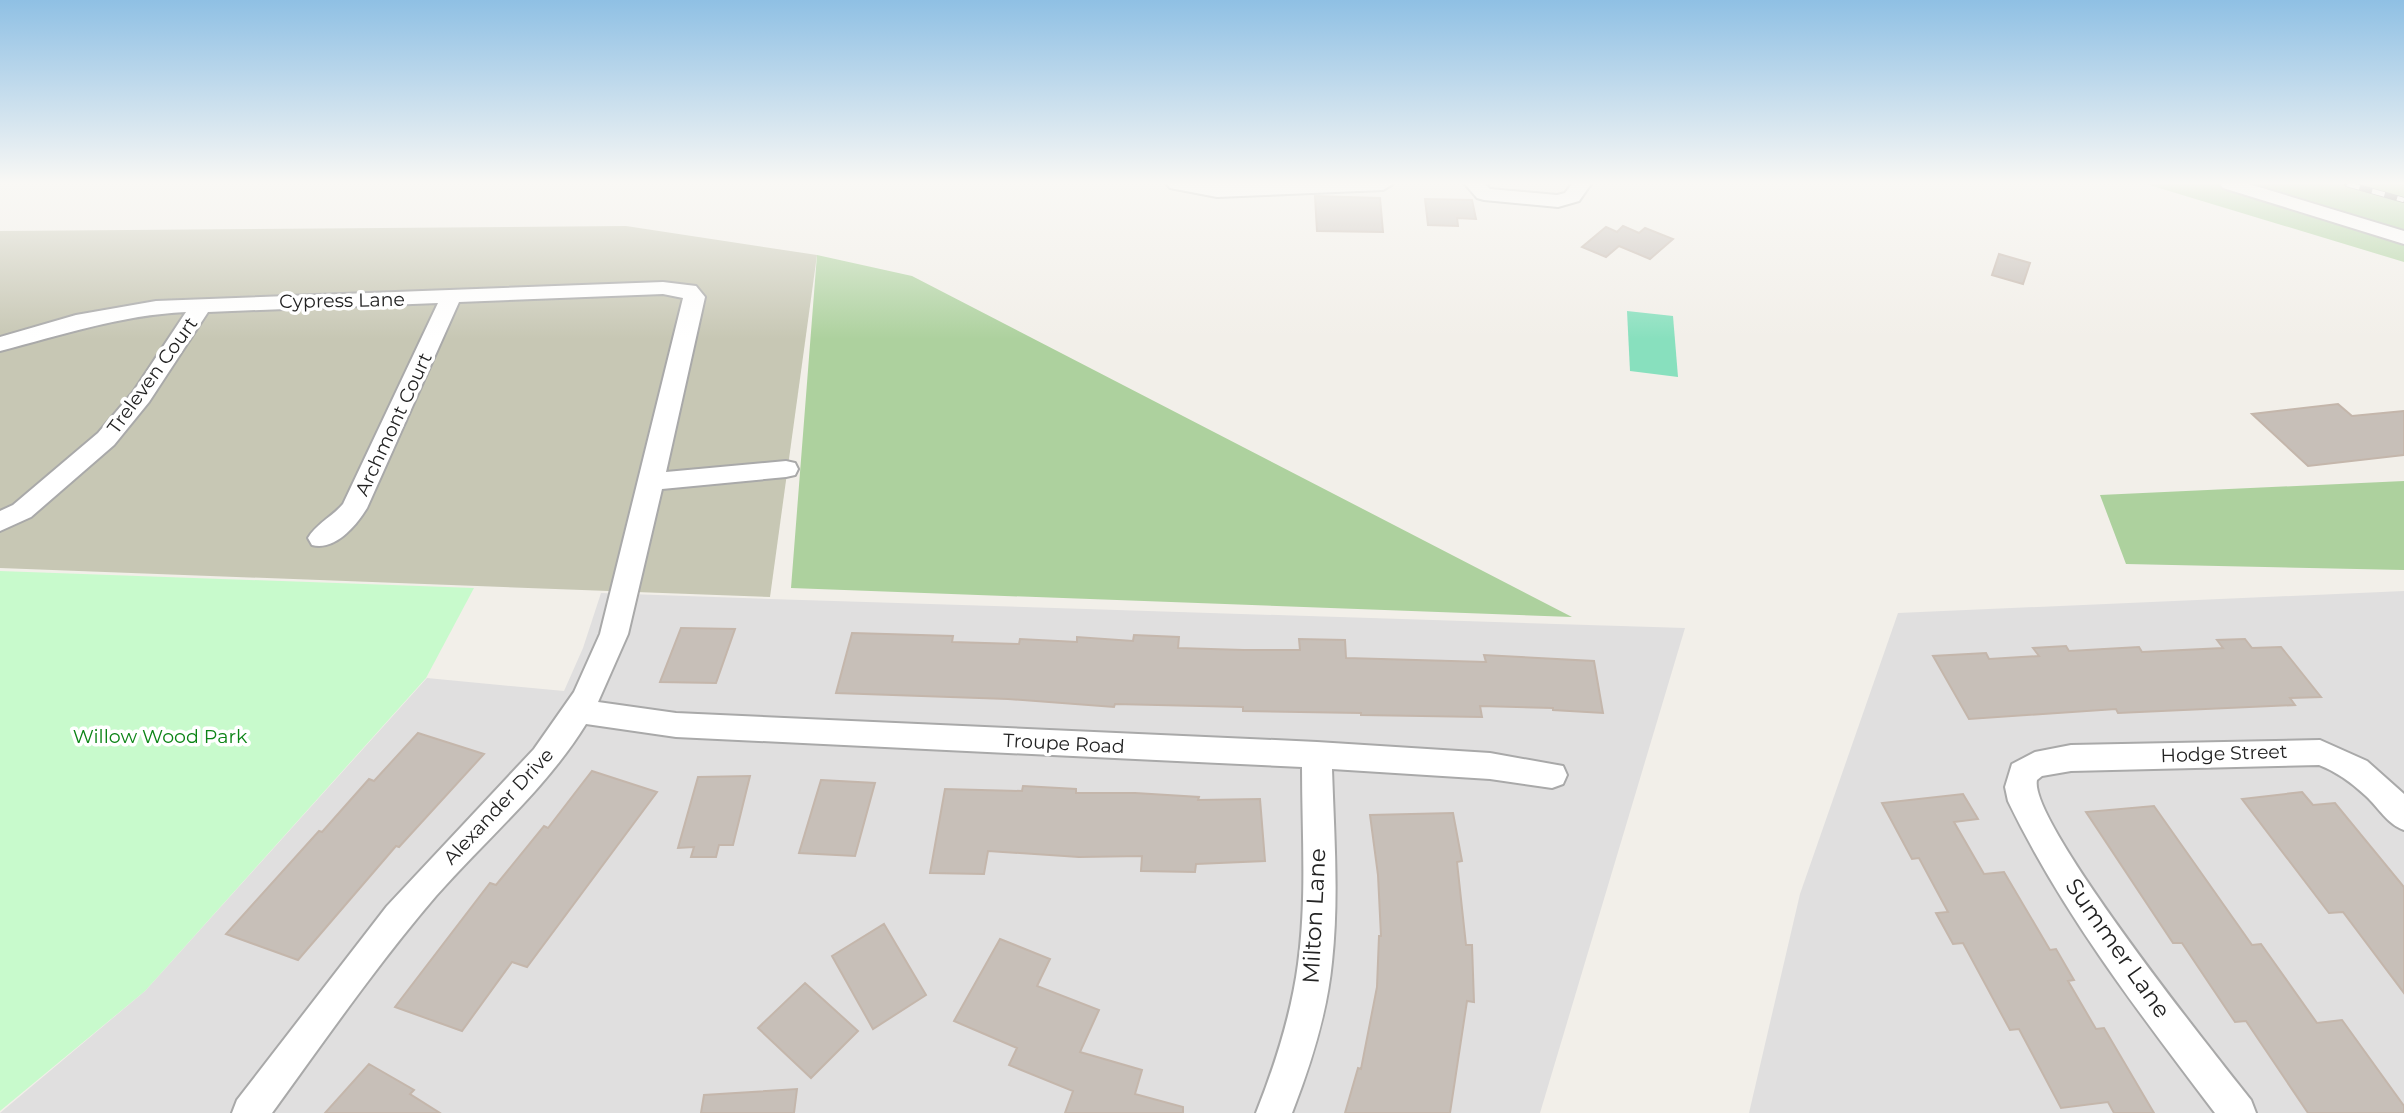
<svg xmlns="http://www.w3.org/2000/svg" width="2404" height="1113" font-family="Montserrat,sans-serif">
<rect width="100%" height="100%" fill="#f2efe9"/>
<path fill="#e0dfdf" d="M2404,591V1113H1749L1800,894L1898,613Z
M601,593L770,599L1685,628L1540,1113H0L145,991L427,678L564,691L583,648Z"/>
<path fill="#c7c7b4" d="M626,226L817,255L770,597L0,568V231Z"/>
<path fill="#add19e" d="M2146,184H2404V262Z
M817,255L912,276L1572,617L791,588Z
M2404,481V570L2126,564L2100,495Z"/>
<path fill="#c8facc" d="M0,571L474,588L426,678L145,991L0,1111Z"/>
<path fill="#88e0be" d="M1627,311L1673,316L1678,377L1630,371Z"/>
<path fill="#c7bfb8" stroke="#c4b6ab" stroke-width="2" d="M1315,196L1380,198L1383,232L1317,231Z
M1425,199L1472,200L1476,219L1457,218L1458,226L1428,225Z
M1623,226L1639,233L1645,228L1673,239L1650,259L1619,246L1606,257L1582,247L1606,227L1617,232Z
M1999,254L2030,263L2023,284L1992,275Z
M2338,404L2352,416L2404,411V455L2308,466L2252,414Z
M681,628L735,629L716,683L660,682Z
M852,633L953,636L952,642L1019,644L1020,639L1077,642V637L1133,641L1134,635L1179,637L1178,648L1244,650H1300L1299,639L1345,640L1346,658L1486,662L1484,655L1594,661L1603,713L1553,710V708L1480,706L1482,717L1361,715V713L1243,711V707L1115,704L1114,707L1008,699L836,693Z
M2245,639L2252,648L2281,647L2321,697L2290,698L2295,705L2118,713L2116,709L1969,719L1933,656L1986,653L1989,659L2039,656L2033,648L2066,646L2069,651L2139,647L2142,652L2223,648L2217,640Z
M418,733L484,754L399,847L396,846L298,960L226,934L319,831L322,832L369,779L374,781Z
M592,771L657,792L527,967L512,962L462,1031L395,1007L490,883L496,885L544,826L548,828Z
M750,776L733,845H719L716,857H691L694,847L678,848L698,777Z
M821,780L875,783L855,856L799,853Z
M1023,786L1076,789V793H1135L1199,797L1198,800L1260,799L1265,861L1196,864L1195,872L1141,871L1142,856L1079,857L988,851L984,874L930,873L945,789L1022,791Z
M2302,792L2313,805L2335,803L2404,887V993L2343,912L2329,913L2242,799Z
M1963,794L1978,819L1954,822L1984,874L2004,872L2050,950L2056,949L2074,980L2068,981L2096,1029L2104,1028L2154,1113H2114L2108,1102L2061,1108L2019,1029L2010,1030L1963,943L1953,944L1936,913L1948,912L1919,858L1912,859L1882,803Z
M2154,806L2252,945L2261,944L2317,1023L2342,1020L2404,1106V1113H2308L2246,1021L2235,1022L2182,943H2173L2086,812Z
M1453,813L1462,861L1457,862L1466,945H1472L1474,1002L1467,1001L1450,1113H1345L1358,1068L1361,1069L1377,987L1379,936H1381L1378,875L1370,815Z
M884,924L926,995L873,1029L832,956Z
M1000,939L1050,959L1037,986L1099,1010L1080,1052L1142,1070L1135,1094L1183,1107V1113H1065L1073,1091L1009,1065L1017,1048L954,1021Z
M805,983L858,1031L811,1078L758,1028Z
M369,1064L414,1090L410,1094L440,1113H325Z
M797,1089L794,1113H701L704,1095Z"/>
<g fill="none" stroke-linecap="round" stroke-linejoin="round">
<defs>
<path id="minor" d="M1167,184H1393L1383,190L1217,197L1170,188Z
M1465,184H1485L1490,189L1557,195L1565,193L1572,184H1591L1579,201L1558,207L1484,200L1477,198Z
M2220,184H2249L2404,231V244L2223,188Z
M663,282L696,286L705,297L666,472L786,461L795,463L798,469L795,475L786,477L662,489L628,634L598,702L676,713L1317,742L1490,753L1563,766L1567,775L1563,784L1552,788L1490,779L1332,769C1334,833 1339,898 1332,962C1327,1014 1311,1064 1292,1113H1256C1275,1065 1291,1016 1298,964C1307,899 1302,832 1302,767L676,737L586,724C546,789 486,839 436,896C377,965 325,1040 272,1113H232L237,1100L387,906L534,749L574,692L600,634L683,298L663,294L459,302L367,508C356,526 335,551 312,545L308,538C316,524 333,516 343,504L438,303L208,312L149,402L114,445L31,517L0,531V511L13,505L98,433L133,392L186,312C121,315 62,335 0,351V337L76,315L156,301Z
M2320,740L2367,761L2404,794V830C2387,824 2379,808 2366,796C2352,783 2337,772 2319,765L2071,771L2042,776L2037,780C2028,821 2216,1056 2251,1100L2256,1113H2215C2140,1014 2062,913 2008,801L2005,787L2012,764L2035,752L2071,745Z"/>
</defs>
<use href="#minor" stroke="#a9a9a9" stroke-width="4"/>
<use href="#minor" fill="#fff" fill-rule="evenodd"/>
<defs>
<path id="rail" d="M2347,184L2404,200"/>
</defs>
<use href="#rail" stroke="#707070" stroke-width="6"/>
<use href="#rail" stroke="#fff" stroke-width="4.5" stroke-dasharray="13" stroke-linecap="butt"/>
</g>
<linearGradient id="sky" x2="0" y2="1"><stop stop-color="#8fc0e4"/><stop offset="0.54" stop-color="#f9f8f5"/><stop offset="1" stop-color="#f9f8f5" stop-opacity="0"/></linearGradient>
<rect width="2404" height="339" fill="url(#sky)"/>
<g text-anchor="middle" stroke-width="7" stroke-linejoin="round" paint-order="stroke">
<g font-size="19" fill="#222" stroke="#fff">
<text transform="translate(342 300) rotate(-1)" y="7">Cypress Lane</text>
<text transform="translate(152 375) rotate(-54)" y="7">Treleven Court</text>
<text transform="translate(393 424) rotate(-65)" y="7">Archmont Court</text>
<text transform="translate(1064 743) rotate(3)" y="7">Troupe Road</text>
<text transform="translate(2224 753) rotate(-2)" y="7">Hodge Street</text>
<text transform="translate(498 806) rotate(-47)" y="7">Alexander Drive</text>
</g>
<g font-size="19" fill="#0c8416" stroke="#fff">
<text x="160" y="743">Willow Wood Park</text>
</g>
<g font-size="23" fill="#222" stroke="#fff">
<text transform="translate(1314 916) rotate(-87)" y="8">Milton Lane</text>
<text transform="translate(2118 948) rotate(55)" y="8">Summer Lane</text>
</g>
</g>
</svg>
